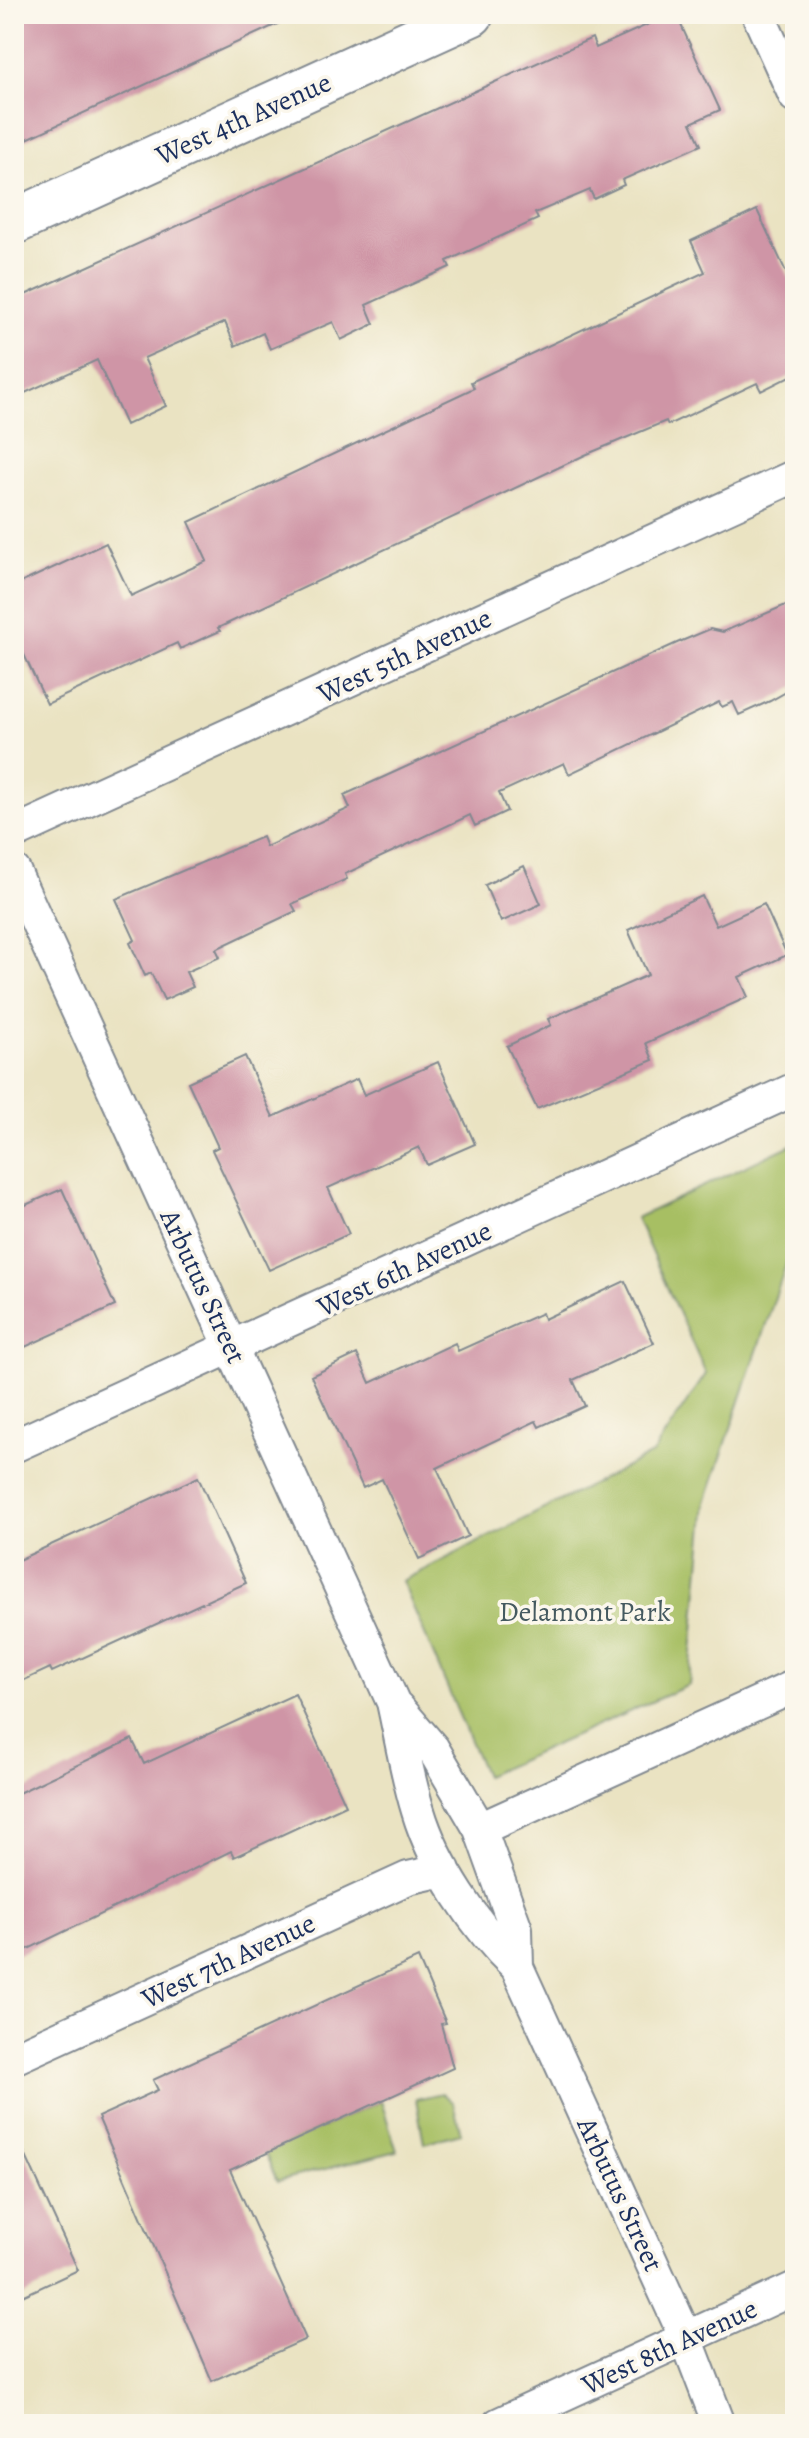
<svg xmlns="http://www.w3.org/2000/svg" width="809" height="2438" font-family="Alegreya,serif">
<rect width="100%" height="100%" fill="#fbf7ec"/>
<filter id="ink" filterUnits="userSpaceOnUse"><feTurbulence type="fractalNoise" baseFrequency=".0125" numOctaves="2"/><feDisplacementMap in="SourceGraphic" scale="16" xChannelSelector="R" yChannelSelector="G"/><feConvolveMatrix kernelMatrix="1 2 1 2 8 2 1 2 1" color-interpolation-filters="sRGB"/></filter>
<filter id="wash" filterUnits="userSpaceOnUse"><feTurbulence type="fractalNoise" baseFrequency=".006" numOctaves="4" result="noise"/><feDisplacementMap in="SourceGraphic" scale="32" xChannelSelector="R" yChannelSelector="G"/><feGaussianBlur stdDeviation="1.8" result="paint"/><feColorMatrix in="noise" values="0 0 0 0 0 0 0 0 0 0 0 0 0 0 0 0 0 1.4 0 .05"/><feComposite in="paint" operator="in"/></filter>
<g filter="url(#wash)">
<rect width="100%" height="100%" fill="#eae3c2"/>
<path fill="#a7bf64" stroke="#617761" stroke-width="2" d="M795,1143V1238L706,1502L689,1685L485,1776L402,1581L652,1454L706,1374L636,1218Z
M442,2093L453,2103L461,2133L424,2143L416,2099Z
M381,2101L397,2151L277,2181L265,2153Z"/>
<g id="blocks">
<path fill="#cf95a6" d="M14,14H299L14,145Z
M671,14H676L720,110L691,123L701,145L622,180L624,185L594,199L590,190L535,213L538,219L447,261L450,267L366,305L374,324L341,340L333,322L270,349L263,333L235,346L225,322L144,358L166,406L126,425L97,360L14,398V300L592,38L596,48Z
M757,210L795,291V374L761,391L757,383L668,425L666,421L585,455L218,628L220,631L204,638L180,649L177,643L47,704L14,633V586L106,543L131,596L207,561L189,522L474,388L471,382L705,272L691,241Z
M795,601V687L770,701L739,715L733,702L722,707L719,702L569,774L564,763L499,793L507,811L475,826L470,815L345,874L347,879L292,904L296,911L216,949L220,957L186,972L193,987L164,1000L151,973L145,976L130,943L135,940L116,899L262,837L266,847L350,808L344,795L386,776L677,643L710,629L723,632Z
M524,866L541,904L501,922L485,885Z
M702,896L716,926L764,904L787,955L739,977L748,997L646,1043L653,1060L537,1109L507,1046L551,1025L548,1019L648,975L628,930Z
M245,1056L273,1117L357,1079L364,1095L438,1062L475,1144L427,1165L419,1147L328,1188L349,1234L269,1270L212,1150L218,1147L188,1082Z
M62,1189L115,1306L14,1352V1210Z
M625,1281L654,1343L573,1380L585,1406L539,1427L536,1421L437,1468L468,1536L419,1559L382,1479L363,1488L311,1376L357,1354L370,1383L455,1343L458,1351L542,1313L544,1319Z
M198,1477L246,1583L52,1672L50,1668L14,1685V1562Z
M295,1694L346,1805L234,1857L231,1851L14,1956V1795L132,1739L144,1764Z
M418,1958L446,2023L441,2024L453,2068L230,2170L306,2339L212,2381L98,2117L158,2090L153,2080Z
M14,2130L78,2270L14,2300Z"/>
</g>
</g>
<g filter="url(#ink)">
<use href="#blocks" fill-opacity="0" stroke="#828990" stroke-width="2"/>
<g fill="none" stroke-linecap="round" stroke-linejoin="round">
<defs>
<path id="street" d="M758,14L795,96
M14,833L795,476
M14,871L393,1702C401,1738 407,1776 418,1811C434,1865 477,1929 517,1967L686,2338L719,2424
M14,1446L795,1089
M397,1707L433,1749L480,1829L516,1929L517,1967
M480,1829L795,1686
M14,2058L408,1878L444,1870
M499,2424L795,2288"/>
<path id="secondary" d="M14,222L471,14"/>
</defs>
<use href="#street" stroke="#828990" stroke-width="36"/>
<use href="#secondary" stroke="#828990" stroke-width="48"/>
<use href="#street" stroke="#fff" stroke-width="32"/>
<use href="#secondary" stroke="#fff" stroke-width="44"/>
</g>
</g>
<g text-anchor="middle" stroke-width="7" stroke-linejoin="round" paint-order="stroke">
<g font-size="28" fill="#1b2f5e" stroke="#fbf7ec">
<text transform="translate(243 118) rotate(-24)" y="10">West 4th Avenue</text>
<text transform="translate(404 655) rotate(-25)" y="10">West 5th Avenue</text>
<text transform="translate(404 1268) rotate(-25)" y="10">West 6th Avenue</text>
<text transform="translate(204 1286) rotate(65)" y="10">Arbutus Street</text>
<text transform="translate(228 1960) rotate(-25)" y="10">West 7th Avenue</text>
<text transform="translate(621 2194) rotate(65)" y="10">Arbutus Street</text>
<text transform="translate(669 2346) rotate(-25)" y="10">West 8th Avenue</text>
</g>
<g font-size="28" fill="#455a60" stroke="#fbf7ec">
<text x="585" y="1621">Delamont Park</text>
</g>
</g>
<rect width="809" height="2438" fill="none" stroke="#fbf7ec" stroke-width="48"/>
</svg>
